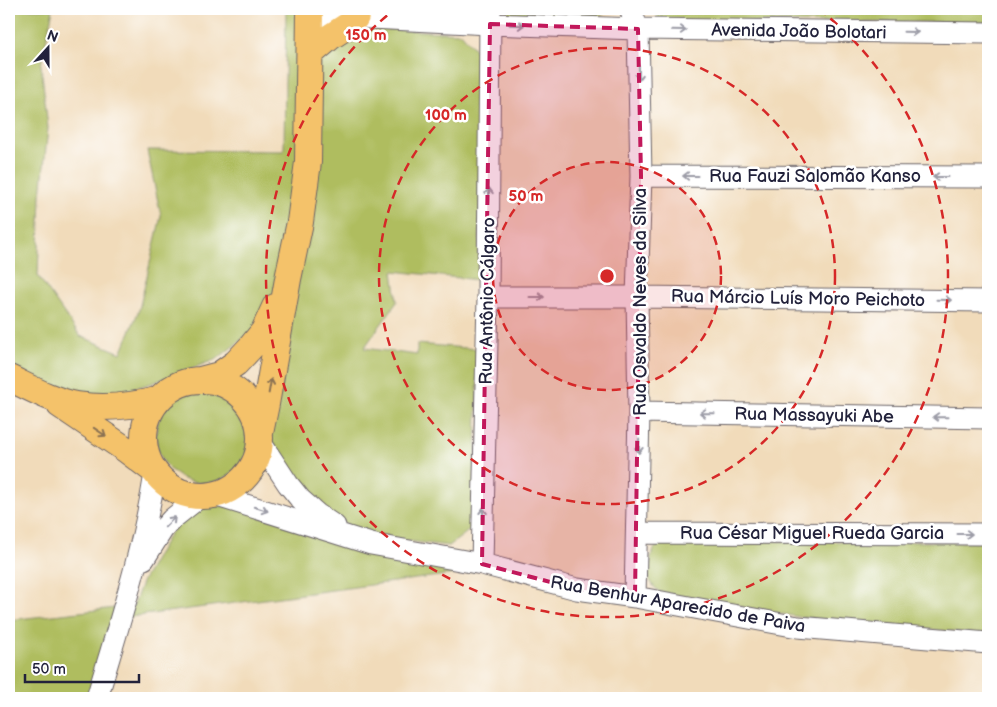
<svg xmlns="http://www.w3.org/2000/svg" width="997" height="707" font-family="'Balsamiq Sans',sans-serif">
<rect width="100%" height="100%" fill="#fff"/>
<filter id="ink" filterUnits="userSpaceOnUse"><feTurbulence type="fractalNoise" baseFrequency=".02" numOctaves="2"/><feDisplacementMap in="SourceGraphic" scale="10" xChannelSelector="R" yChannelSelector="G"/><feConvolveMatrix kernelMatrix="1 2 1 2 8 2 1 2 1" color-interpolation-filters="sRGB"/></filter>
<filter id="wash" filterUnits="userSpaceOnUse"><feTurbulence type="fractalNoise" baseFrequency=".0096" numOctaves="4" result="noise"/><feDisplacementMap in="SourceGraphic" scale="20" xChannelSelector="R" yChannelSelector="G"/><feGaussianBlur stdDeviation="1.12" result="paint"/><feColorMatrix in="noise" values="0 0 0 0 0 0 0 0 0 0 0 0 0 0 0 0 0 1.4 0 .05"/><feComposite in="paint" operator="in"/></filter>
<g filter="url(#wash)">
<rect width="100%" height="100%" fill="#f1dbba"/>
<path fill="#afbd5f" stroke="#68704d" d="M9,9H53L41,65L48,128L41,195L38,276L80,336L121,353L139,310L161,216L147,150L284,151L286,9H304L301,159L281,277L260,325L217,359L152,383L98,399L73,395L9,369Z
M505,9H609V10L601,16L509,13Z
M657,9H988V22L662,23L657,17Z
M383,29L461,33L482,58L479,280L393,271L397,302L364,348L417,355V344L478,349L475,526L449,546L374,537L334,519L305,492L268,435L320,57L352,33Z
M156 436a47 47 0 1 1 94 0a47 47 0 1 1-94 0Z
M209,506H228L476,571L129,617L143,580L170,533L190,513Z
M665,541L988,542V635L799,617L659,592C655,588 649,581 648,575C647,572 649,566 650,563C652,551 654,546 665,541Z
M115,608L87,698H9V620Z"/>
</g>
<g filter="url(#ink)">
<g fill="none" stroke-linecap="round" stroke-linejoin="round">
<defs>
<path id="minor" d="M630,9L638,29L641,176L637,297L639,412L635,597
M311,15L490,24L638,29L988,33
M641,176L988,177
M488,297H637L988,301
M639,412L988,418
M259,440L288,484L301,500L317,514L335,526
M214,495L371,544L482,564L577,589L635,597L798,627L988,643
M637,533L988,534
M144,559L163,529L172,519L201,496
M482,564L488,297L490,9
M97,698C119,624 143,550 155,474"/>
<path id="major" d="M310,54L330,37L350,24L356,17
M9,378C30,388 53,401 77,405C103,409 132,406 157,400
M200,380L219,375L236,363L251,347L264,331L275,307
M144 438a58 58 0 1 1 116 0a58 58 0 1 1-116 0Z
M60,405L128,451L152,469
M260,433L266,404L288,279L300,222L308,162L310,9"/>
</defs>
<use href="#minor" stroke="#6a6367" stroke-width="23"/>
<use href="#major" stroke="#6a6367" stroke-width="28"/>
<use href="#minor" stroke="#fff" stroke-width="21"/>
<use href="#major" stroke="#f4c26a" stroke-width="26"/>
</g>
<defs><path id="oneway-shaft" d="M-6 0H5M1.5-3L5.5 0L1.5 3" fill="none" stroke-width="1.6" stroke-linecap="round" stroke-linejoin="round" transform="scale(1.25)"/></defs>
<g stroke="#9c9ca7">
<use href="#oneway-shaft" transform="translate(517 25) rotate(2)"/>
<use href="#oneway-shaft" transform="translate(679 30) rotate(1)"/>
<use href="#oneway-shaft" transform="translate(911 32) rotate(1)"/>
<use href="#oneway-shaft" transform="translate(639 73) rotate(89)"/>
<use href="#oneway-shaft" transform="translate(690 176) rotate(-180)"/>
<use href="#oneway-shaft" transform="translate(940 177) rotate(-180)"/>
<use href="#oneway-shaft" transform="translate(489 195) rotate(-90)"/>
<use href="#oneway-shaft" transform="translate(537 297)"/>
<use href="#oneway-shaft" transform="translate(944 300) rotate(1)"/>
<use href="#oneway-shaft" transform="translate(707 413) rotate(-179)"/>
<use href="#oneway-shaft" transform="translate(940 417) rotate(-179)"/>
<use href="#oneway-shaft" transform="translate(639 446) rotate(91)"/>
<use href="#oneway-shaft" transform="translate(261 509) rotate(17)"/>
<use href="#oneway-shaft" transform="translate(483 515) rotate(-89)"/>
<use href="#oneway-shaft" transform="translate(170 522) rotate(-46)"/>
<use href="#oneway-shaft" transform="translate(965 534)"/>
</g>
<g stroke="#8b7252">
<use href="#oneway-shaft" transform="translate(270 386) rotate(-80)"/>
<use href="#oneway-shaft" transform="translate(100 432) rotate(34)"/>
</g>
</g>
<path fill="#c2185b" fill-opacity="0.2" stroke="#c2185b" stroke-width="4" stroke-dasharray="10 6" stroke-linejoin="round" d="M490,24L638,29L641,176L635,597L577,589L482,564Z"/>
<circle cx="607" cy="276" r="114" fill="#d62828" fill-opacity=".12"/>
<g fill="none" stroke="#d62828" stroke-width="2.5" stroke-dasharray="9 6">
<circle cx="607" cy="276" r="114"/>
<circle cx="607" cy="276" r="228"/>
<path d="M819 9A341 341 0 1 1 395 9"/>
</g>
<g text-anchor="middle" stroke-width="5" stroke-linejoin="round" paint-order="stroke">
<g font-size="18" fill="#22223b" stroke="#fff">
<text transform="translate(799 31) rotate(1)" y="6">Avenida João Bolotari</text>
<text x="815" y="182">Rua Fauzi Salomão Kanso</text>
<text transform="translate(798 298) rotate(1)" y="6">Rua Márcio Luís Moro Peichoto</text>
<text transform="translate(487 301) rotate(-89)" y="6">Rua Antônio Cálgaro</text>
<text transform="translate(640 302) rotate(-90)" y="6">Rua Osvaldo Neves da Silva</text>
<text transform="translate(814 415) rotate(1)" y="6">Rua Massayuki Abe</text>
<text x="812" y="539">Rua César Miguel Rueda Garcia</text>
<text transform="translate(678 604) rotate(10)" y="6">Rua Benhur Aparecido de Paiva</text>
</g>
</g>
<circle cx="607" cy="276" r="8" fill="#d62828" stroke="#fff" stroke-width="2.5"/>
<g font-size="15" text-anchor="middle" font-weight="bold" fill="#d62828" stroke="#fff" stroke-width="5" stroke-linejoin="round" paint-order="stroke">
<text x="366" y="40">150 m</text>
<text x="446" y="120">100 m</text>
<text x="526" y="201">50 m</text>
</g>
<rect width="997" height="707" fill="none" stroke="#fff" stroke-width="30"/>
<g transform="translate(48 48) rotate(21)" stroke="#ffffff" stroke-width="4" paint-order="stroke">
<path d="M0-4L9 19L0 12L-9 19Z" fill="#22223b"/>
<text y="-8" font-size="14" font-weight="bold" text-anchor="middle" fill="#22223b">N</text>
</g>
<path d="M25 674v8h114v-8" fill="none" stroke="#22223b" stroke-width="2.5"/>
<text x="32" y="674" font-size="15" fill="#22223b" stroke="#ffffff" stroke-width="4" paint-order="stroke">50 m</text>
</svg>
